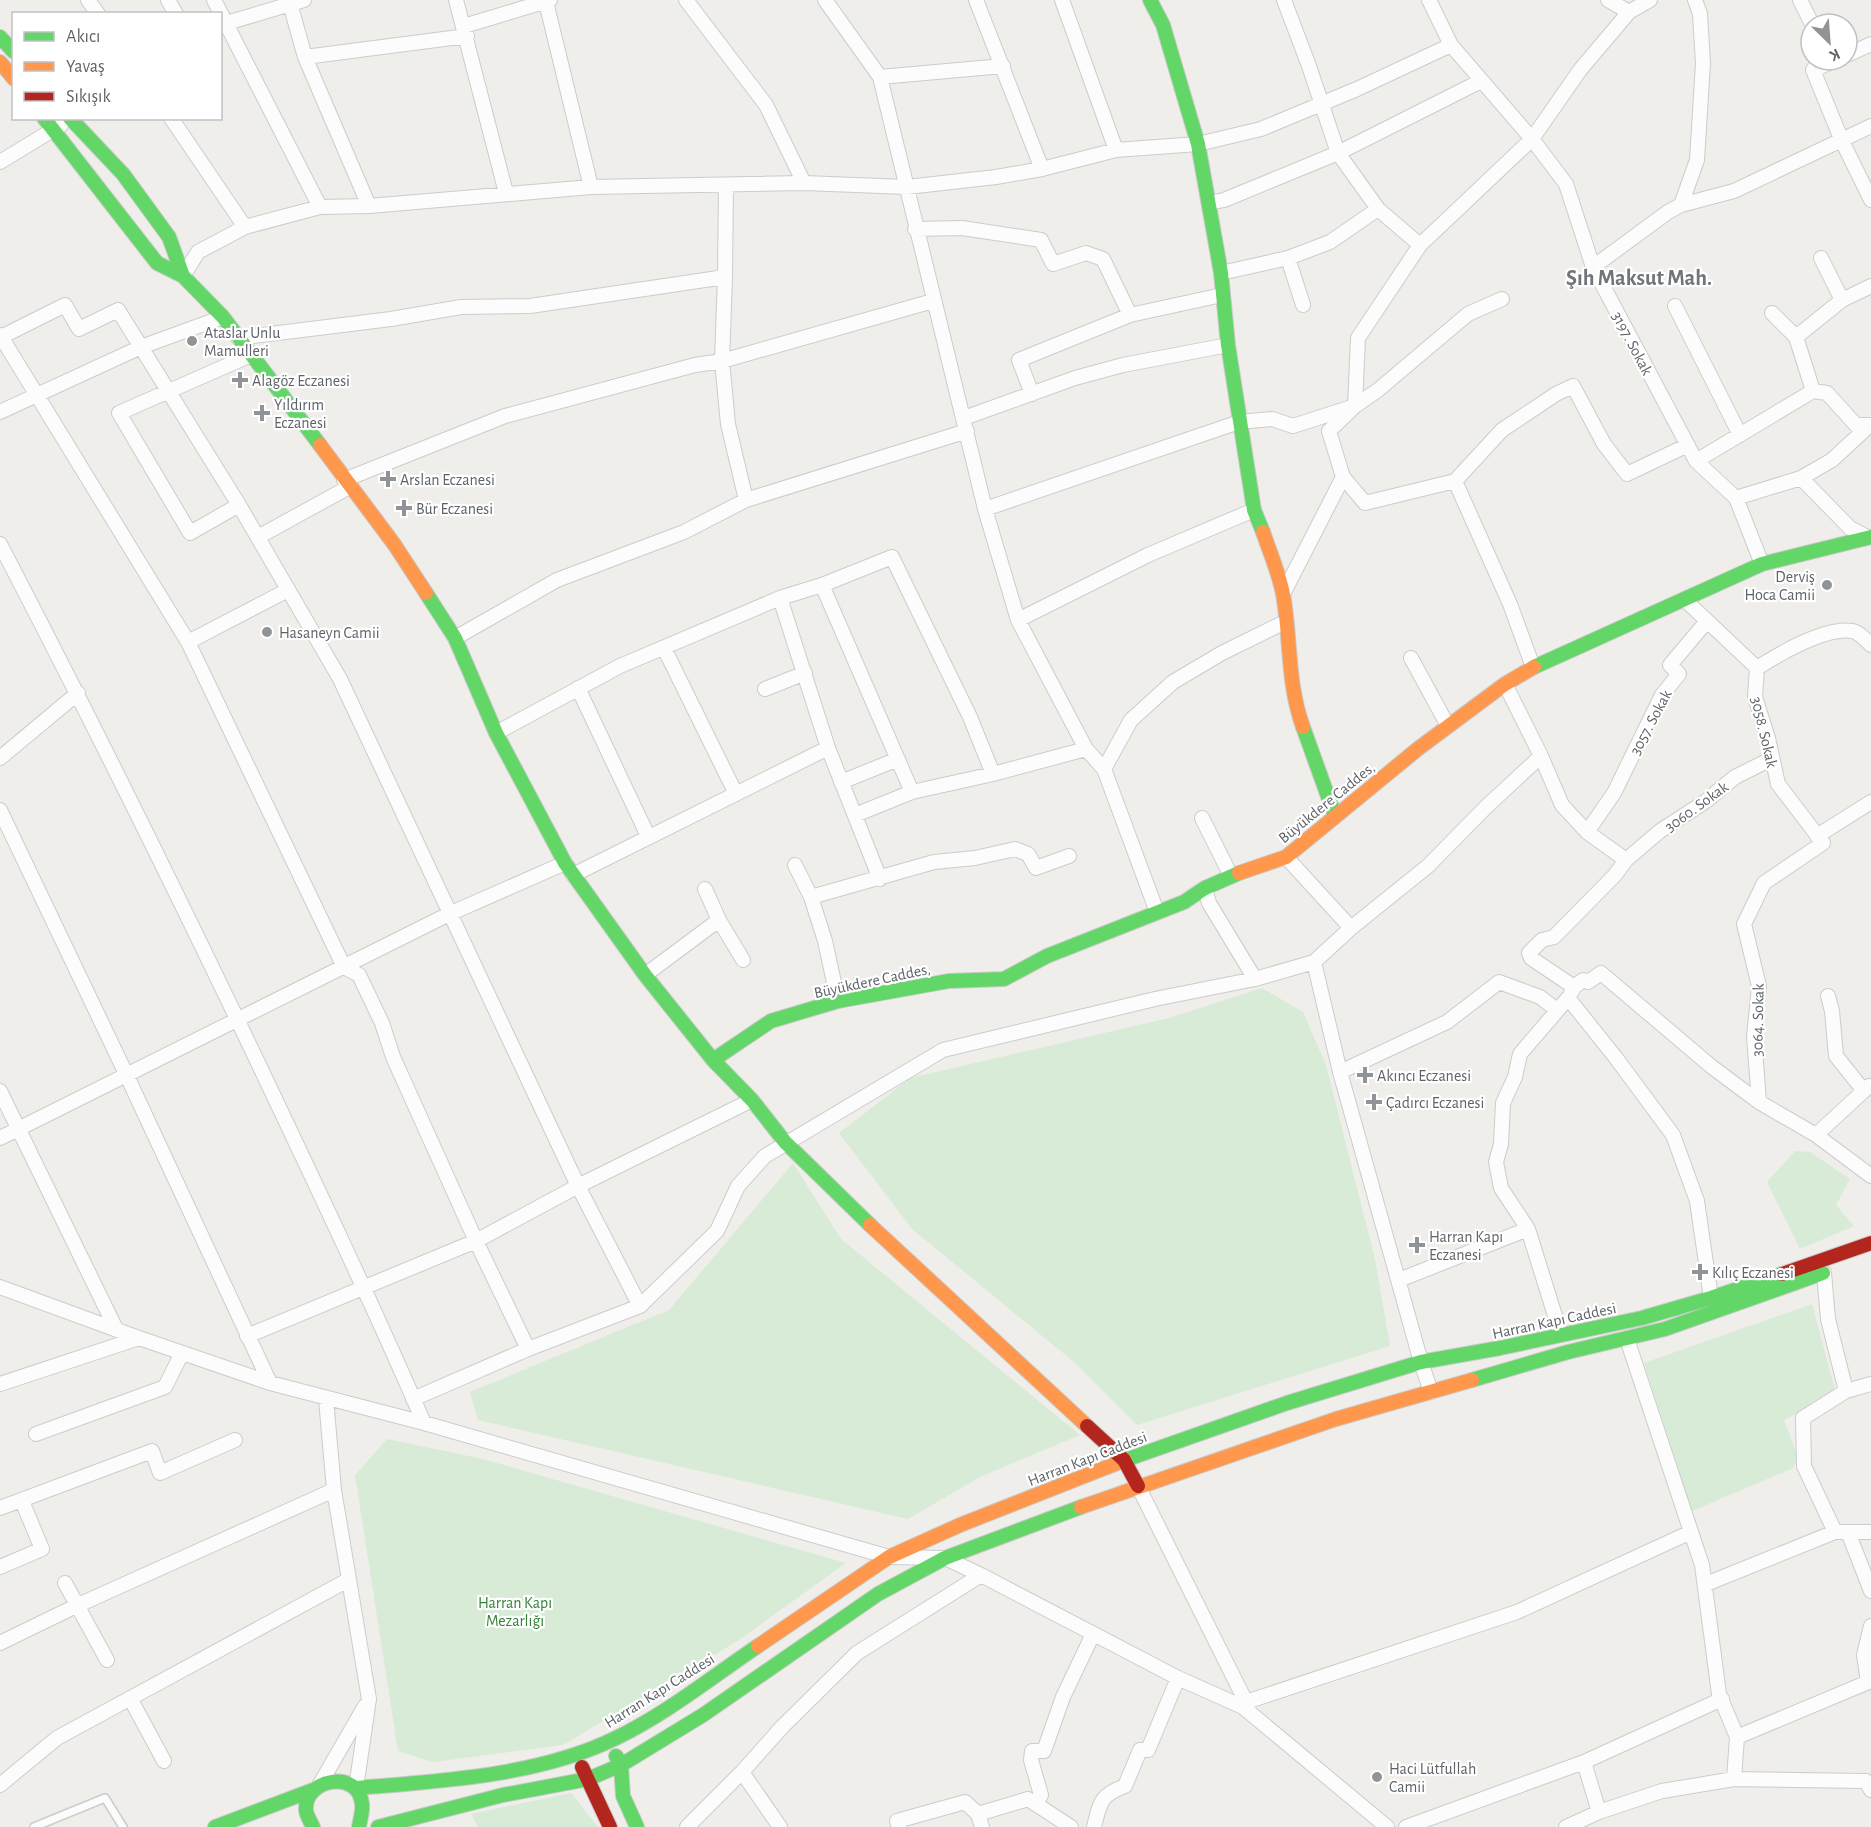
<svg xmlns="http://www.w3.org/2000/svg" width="1871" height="1827" font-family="'Alegreya Sans',sans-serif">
<rect width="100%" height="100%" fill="#efeeea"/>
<path fill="#d8ebd6" d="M1262,988L1303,1012L1326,1065L1375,1259L1390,1346L1137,1425L1074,1362L912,1229L839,1133L910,1078L1169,1018Z
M1795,1151L1810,1152L1850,1179L1836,1205L1854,1226L1800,1249L1767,1182Z
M793,1163L841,1239L1080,1435L982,1476L908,1519L478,1420L470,1392L669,1310Z
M1812,1304L1836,1394L1784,1420L1798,1457L1793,1468L1692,1511L1644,1363Z
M387,1439L483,1459L846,1563L736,1642L563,1745L433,1762L398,1751L355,1475Z
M571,1793L598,1827H478L471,1814Z"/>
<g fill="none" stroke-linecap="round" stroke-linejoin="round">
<defs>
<path id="lane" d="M34,1827L105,1798L123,1827"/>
<path id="street" d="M88,0L98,14
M168,0L176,14
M214,0L320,207
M289,0L305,57L369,206
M456,0L506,193
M686,0L766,105L804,183
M825,0L880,77L985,509L1018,620L1086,749L1104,769L1157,912
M976,0L1042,169
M1062,0L1116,150
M1284,0L1309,66L1338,153L1378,209L1420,245
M1429,0L1451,45L1532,139L1566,184L1593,267L1696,461L1736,498L1762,564
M1608,0L1629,12
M1800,0L1812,24
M546,2L591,187
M220,25L304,0
M464,26L550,0
M1847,55L1871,44
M305,57L467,36
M1819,60L1813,70L1842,141L1871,200
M1813,70L1836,60
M880,77L1003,66
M171,118L245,227
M0,162L61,125
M726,185L725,277L722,361L728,424L746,500
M1209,203L1224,200L1338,153L1481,81
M1681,205L1697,160L1703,63L1700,14L1695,0
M915,229L962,228L1041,240L1053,264L1086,253L1103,259L1130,315
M1288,258L1303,305
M1821,258L1842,300
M1593,267L1668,212L1681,205L1734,191L1871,126
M1221,273L1288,258L1330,242L1378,209
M183,276L198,252L245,227L320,207L369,206L591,187L804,183L907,187L996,177L1042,169L1116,150L1198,144L1261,129L1357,89L1451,45
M1871,286L1842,300L1796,337L1813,391L1827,393L1856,425H1871
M1675,306L1740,435
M1772,313L1796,337
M0,335L188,642L344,967L359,975L382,1023L393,1057L476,1241L528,1349
M1,337L65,305L79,329L118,310L239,505L340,679L578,1186L640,1306
M238,338L391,319L461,307L530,306L725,277
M1032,394L1019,360L1130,315L1222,295
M0,412L141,347L223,317
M964,418L1075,378L1123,365L1228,345
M1696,461L1813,391
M1343,477L1365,503L1455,481L1510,604L1533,667
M1801,478L1832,460L1870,425
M344,480L505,416L695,365L722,361L933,301
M1455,481L1502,430L1556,394L1573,386L1604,444L1627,474L1688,445
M1736,498L1801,478L1850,528L1867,537
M239,505L190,533L119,413L251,355
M985,509L1239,422L1272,419L1293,426L1355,406L1378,390L1468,314L1502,299
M258,537L351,486
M0,544C90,717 176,891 260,1067C316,1185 372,1303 424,1423
M822,585L912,792
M1283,594L1343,477L1329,431L1355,406L1358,338L1420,245L1532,139L1580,70L1629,12L1650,0
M780,598L828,748L880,879
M1685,600L1757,668L1755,697L1768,738L1778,784L1823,843L1764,883L1744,924L1759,986L1754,1037L1759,1102L1816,1135L1871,1176
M1018,620L1148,555L1254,510
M455,638L557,580L684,532L746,500L967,431
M188,642L288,590
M664,648L736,794
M1411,658L1448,726
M1757,668C1779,654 1825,627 1852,631C1859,632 1866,640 1871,645
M1505,684L1541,756L1562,805L1587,832L1626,860L1615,875L1554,937L1542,940L1529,953L1531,958L1574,987
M578,688L648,836
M765,689L805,673
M496,733L620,666L780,598L822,585L892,557L970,717L993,774
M0,758L78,693
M1104,769L1131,720L1173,682L1222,653L1285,622
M841,782L898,759
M0,810L127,1076L270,1383
M855,815L912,792L993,774L1086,749
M1202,818L1231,876
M1587,832L1614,793L1662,695L1679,674L1670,665L1707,621
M1817,836L1871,802
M1286,857L1351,928
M1626,860L1660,831L1706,801L1735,777L1771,759
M795,865L811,897L825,941L838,1001
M573,875L828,748
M1205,888L1209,903L1255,979
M705,889L719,920L743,960
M811,897L934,862L975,858L1015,849L1028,854L1036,868L1069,856
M1314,962L1351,928L1428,866L1486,807L1541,756
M645,975L719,920
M1571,993L1574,987L1583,980L1588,982L1601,973L1712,1067L1759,1102
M1828,996L1832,1011L1836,1056L1864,1091
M1340,1072L1447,1022L1499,982L1540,997L1557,1010
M0,1091L116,1329
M1816,1135L1869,1086
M0,1138L449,914L565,863
M1528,1229L1501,1188L1496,1162L1501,1144L1503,1103L1515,1077L1520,1054L1568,998L1616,1058L1673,1135L1697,1201L1711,1298
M1824,1273L1828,1319L1846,1391L1803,1418L1804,1466L1835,1532
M1399,1280L1528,1229L1561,1335
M0,1287L139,1338L270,1383L424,1423L889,1557L945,1558L981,1575L1178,1678L1243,1707L1387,1827
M247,1336L476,1241L578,1186L752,1100
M1627,1339L1702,1565L1719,1694L1737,1737
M0,1384L139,1338
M1846,1391L1871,1384
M326,1399L334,1490L369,1699L356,1788
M413,1399L528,1349L640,1306L717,1231L738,1186L765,1156L943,1050L1155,999L1255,979L1314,962L1340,1072L1421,1362L1431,1392
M36,1434L165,1387L182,1353
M1138,1486L1246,1702L1243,1707
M0,1508L152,1451L160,1473L235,1440
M1848,1532L1871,1591
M0,1567L42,1549L22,1501
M65,1583L107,1660
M1706,1584L1835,1532H1871
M0,1643L76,1606L334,1490
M1868,1682L1864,1655L1871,1626
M130,1698L164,1761
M1246,1702L1517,1612L1691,1532
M1584,1762L1599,1812
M742,1772L780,1827
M1734,1779L1737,1737L1871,1681
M320,1784L365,1706
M0,1785L57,1738L348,1580
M1035,1804L1041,1795L1031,1760L1032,1751H1044L1063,1697L1093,1634
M687,1827L742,1772L782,1727L857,1653L981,1575
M899,1827L897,1821L965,1802L978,1814
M982,1827L978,1814L1028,1799L1071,1827
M1094,1827C1100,1803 1100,1795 1125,1786L1140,1750H1148L1178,1678
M1406,1827L1584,1762L1722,1699
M1566,1827L1599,1812L1662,1791L1734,1779L1866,1781L1871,1790"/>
<path id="fast" d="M1150,0L1163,25L1198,144L1221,273L1228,345L1254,510L1263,532
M0,37L14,52
M44,118L157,263L183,276L223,317L320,445
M70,118L123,174L169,237L183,276
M426,593L455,638L496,733L565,863L645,975L713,1060L752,1100L785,1142L870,1225
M1534,667L1762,564L1871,537
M1303,727L1335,816
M713,1060L771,1021L838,1001L949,981L1004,979L1047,956L1184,902L1205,888L1239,873
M1472,1380L1568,1352L1665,1329L1823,1273
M1125,1460L1287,1403L1421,1362L1500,1348L1642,1318L1711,1298L1782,1274
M616,1756L621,1765L623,1796L637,1827
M356,1788C440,1781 539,1776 616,1738C666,1714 712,1677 758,1646
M215,1827L313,1790
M313,1827C311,1822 306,1815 306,1810C304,1778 359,1769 362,1804C363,1811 360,1820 359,1827
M378,1827L503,1795L588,1779L621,1765L703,1715L878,1594L945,1558L1081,1507"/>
<path id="slow" d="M0,62L14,79
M320,445L394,544L426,593
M1263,532C1270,553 1279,573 1283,594C1291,639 1287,683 1303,727
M1239,873L1286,857L1419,748L1505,684L1534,667
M870,1225L1087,1426
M1081,1507L1336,1419L1472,1380
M758,1646L889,1557L960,1525L1125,1460"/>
<path id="jam" d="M1782,1274L1871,1243
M1087,1426L1124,1460L1138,1486
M582,1767L610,1827"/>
</defs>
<use href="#lane" stroke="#cbcccc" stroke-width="10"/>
<use href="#street" stroke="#cbcccc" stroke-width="16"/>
<use href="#fast" stroke="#cacacb" stroke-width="16"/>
<use href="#slow" stroke="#cacacb" stroke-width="16"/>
<use href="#jam" stroke="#cacacb" stroke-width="16"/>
<use href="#lane" stroke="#fdfcfc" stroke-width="7"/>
<use href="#street" stroke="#fdfcfc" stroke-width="14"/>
<use href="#fast" stroke="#63d668" stroke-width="14"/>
<use href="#slow" stroke="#ff974d" stroke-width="14"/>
<use href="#jam" stroke="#b3261e" stroke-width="14"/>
</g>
<g fill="#919496" stroke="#fff" stroke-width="2">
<circle cx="192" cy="341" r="6"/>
<path d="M237 371h6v6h6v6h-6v6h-6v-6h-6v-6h6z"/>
<path d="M259 404h6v6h6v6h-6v6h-6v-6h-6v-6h6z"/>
<path d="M385 470h6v6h6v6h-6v6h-6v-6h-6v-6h6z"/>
<path d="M401 499h6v6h6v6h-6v6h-6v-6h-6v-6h6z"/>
<circle cx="1827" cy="585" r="6"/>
<circle cx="267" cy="632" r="6"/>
<path d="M1362 1066h6v6h6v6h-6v6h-6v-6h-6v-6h6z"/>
<path d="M1371 1093h6v6h6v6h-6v6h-6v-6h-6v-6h6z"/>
<path d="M1414 1236h6v6h6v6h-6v6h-6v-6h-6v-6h6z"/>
<path d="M1697 1263h6v6h6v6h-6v6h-6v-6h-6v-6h6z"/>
<circle cx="1377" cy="1777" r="6"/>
</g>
<g text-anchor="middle" stroke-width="4.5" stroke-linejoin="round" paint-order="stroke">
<g font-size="16" fill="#5f6368" stroke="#fff" text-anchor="start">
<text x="204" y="338">Ataslar Unlu<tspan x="204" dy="18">Mamulleri</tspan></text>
<text x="252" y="386">Alagöz Eczanesi</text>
<text x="274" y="410">Yıldırım<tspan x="274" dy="18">Eczanesi</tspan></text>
<text x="400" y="485">Arslan Eczanesi</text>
<text x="416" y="514">Bür Eczanesi</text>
<text x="1815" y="582" text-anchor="end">Derviş<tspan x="1815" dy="18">Hoca Camii</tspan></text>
<text x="279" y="638">Hasaneyn Camii</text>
<text x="1377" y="1081">Akıncı Eczanesi</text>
<text x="1386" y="1108">Çadırcı Eczanesi</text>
<text x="1429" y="1242">Harran Kapı<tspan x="1429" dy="18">Eczanesi</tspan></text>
<text x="1712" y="1278">Kılıç Eczanesi</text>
<text x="1389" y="1774">Haci Lütfullah<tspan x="1389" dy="18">Camii</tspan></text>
</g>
<g font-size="16" fill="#5f6368" stroke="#fff">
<text transform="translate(1633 343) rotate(62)" y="6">3197. Sokak</text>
<text transform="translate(1650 722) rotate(-62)" y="6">3057. Sokak</text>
<text transform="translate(1765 732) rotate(77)" y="6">3058. Sokak</text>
<text transform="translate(1326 802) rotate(-39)" y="6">Büyükdere Caddes,</text>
<text transform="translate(1696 806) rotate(-36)" y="6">3060. Sokak</text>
<text transform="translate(872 980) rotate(-12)" y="6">Büyükdere Caddes,</text>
<text transform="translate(1757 1020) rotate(-89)" y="6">3064. Sokak</text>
<text transform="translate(1554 1320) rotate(-12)" y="6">Harran Kapı Caddesi</text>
<text transform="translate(1087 1458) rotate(-21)" y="6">Harran Kapı Caddesi</text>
<text transform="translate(659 1690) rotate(-32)" y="6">Harran Kapı Caddesi</text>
</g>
<g font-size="16" fill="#348238" stroke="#fff">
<text x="515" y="1608">Harran Kapı<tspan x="515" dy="18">Mezarlığı</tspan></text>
</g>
<g font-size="22" font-weight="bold" fill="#70757a" stroke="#fff">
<text x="1639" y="285">Şıh Maksut Mah.</text>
</g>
</g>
<rect x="12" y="12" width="210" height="108" fill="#ffffff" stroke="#bfc1c3" stroke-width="1.5"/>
<rect x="24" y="32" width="30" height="9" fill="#63d668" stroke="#bfc1c3" stroke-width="1.5"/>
<text x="66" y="42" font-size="18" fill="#5f6368">Akıcı</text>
<rect x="24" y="62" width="30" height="9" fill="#ff974d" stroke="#bfc1c3" stroke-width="1.5"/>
<text x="66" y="72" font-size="18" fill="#5f6368">Yavaş</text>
<rect x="24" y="92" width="30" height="9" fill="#b3261e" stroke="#bfc1c3" stroke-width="1.5"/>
<text x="66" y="102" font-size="18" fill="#5f6368">Sıkışık</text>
<g transform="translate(1829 42) rotate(155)"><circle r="28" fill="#ffffff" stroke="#bfc1c3" stroke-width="1.5"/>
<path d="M0-4.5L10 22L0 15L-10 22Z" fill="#919496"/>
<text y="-9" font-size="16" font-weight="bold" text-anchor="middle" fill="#5f6368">K</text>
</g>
</svg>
